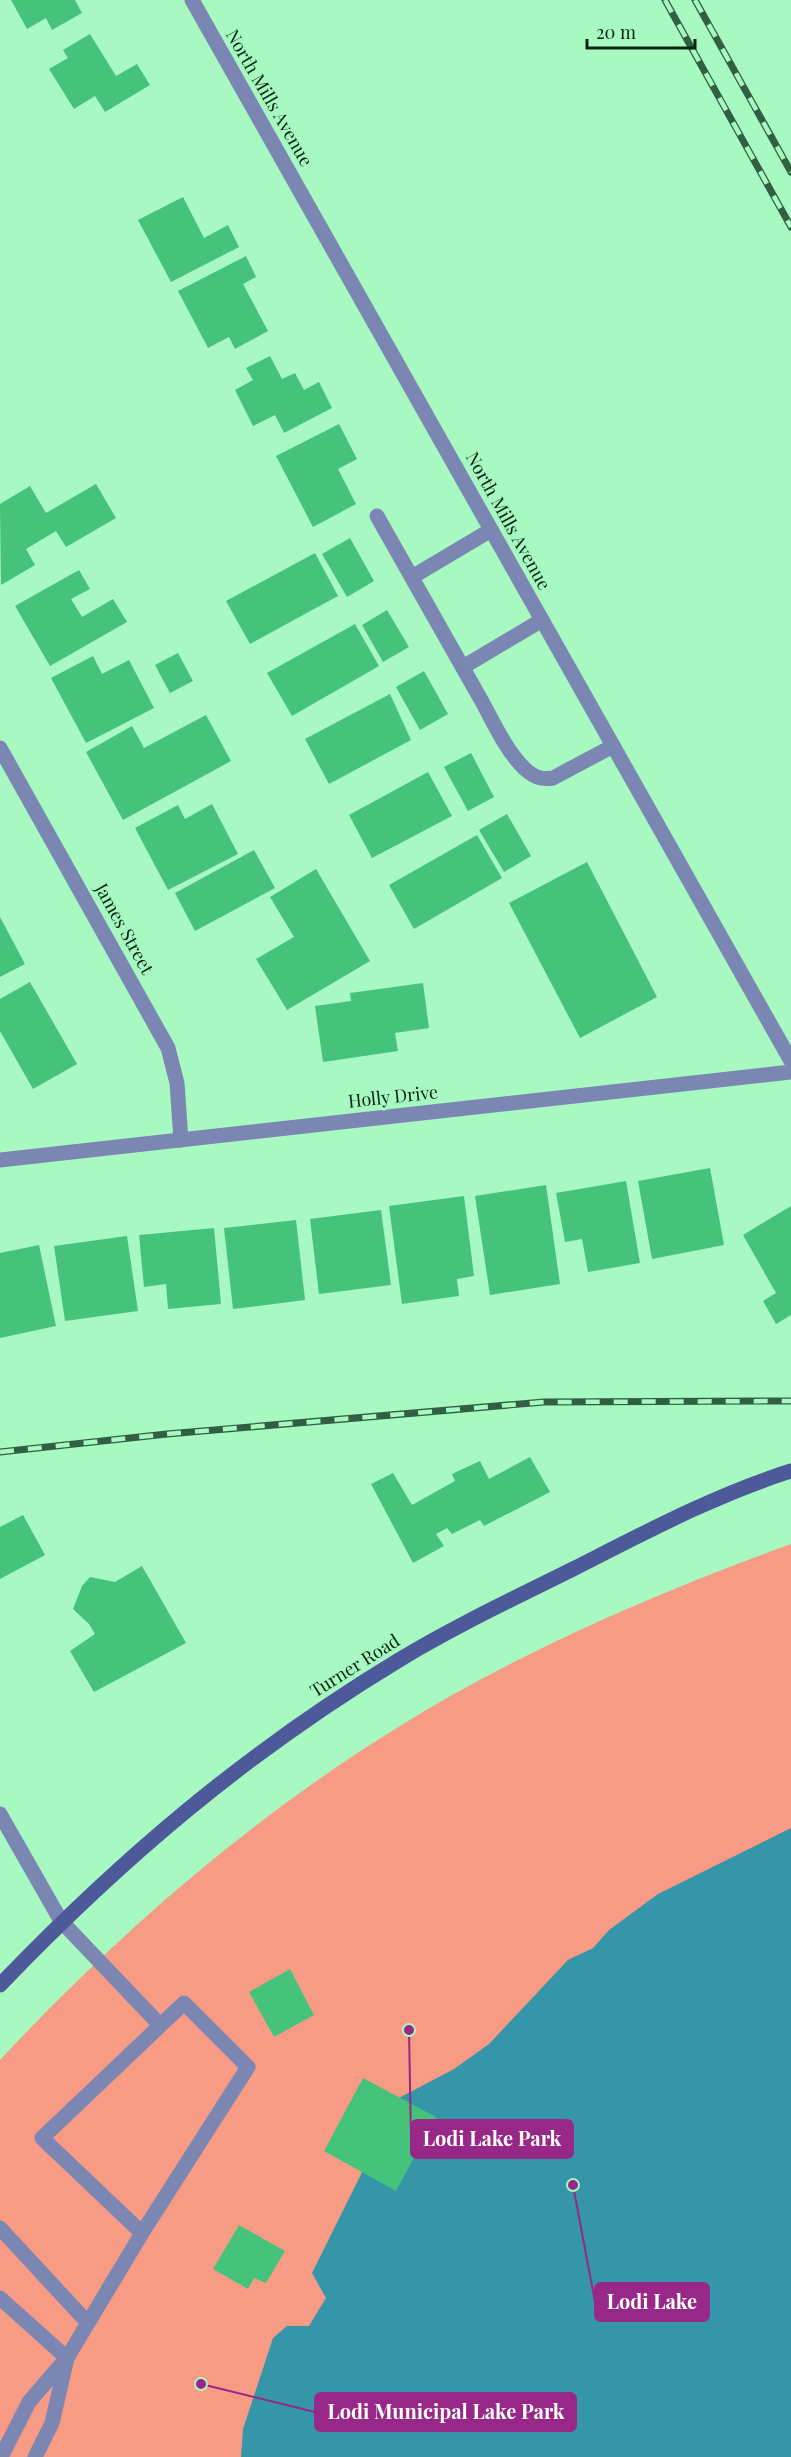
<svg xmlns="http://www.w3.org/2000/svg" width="791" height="2457" font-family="'Playfair Display',serif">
<rect width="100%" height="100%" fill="#a7f8c1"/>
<path fill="#f89b85" d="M791,1544V2457H0V2060C118,1933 252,1817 400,1726C523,1650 656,1593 791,1544Z"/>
<path fill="#3595a9" d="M791,1828V2457H241L243,2429L273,2338L287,2326H309L326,2298L312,2273L399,2098L454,2069L489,2044L568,1960L593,1948L609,1930L658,1894Z"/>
<path fill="#46c37a" d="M11,0H75L82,13L52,30L46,18L27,29Z
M90,34L116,76L137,64L150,85L105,112L95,96L74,109L49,69L68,58L63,50Z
M183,197L204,238L228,225L239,247L171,282L138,220Z
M246,256L256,277L243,284L268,331L235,349L229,337L208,348L178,291Z
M270,356L282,379L295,373L304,390L319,382L332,408L284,433L275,415L253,426L235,390L253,380L246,368Z
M339,424L357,459L338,469L356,504L313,527L276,456Z
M96,484L116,518L66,547L56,531L26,549L35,565L1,585L0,504L30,486L46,513Z
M350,538L374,581L347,597L322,554Z
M315,553L338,596L250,644L226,601Z
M79,570L90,589L71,599L82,617L113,599L127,622L50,666L15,606Z
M387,610L409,647L383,662L362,625Z
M355,624L379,666L292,716L267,673Z
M178,653L193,681L170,693L155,665Z
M93,656L102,674L129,660L154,708L86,743L51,678Z
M424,671L448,714L420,730L396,687Z
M390,694L411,740L329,784L305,739Z
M206,715L231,761L123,820L86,752L132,726L144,748Z
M471,753L494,797L468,811L444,767Z
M428,772L452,816L372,858L349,815Z
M212,804L238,854L168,890L135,828L178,805L185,819Z
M507,814L531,856L504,872L479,830Z
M477,835L502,878L414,929L389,885Z
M254,850L275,888L195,931L175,893Z
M587,862L657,997L580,1038L509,903Z
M316,869L370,961L287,1010L256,959L294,937L270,897Z
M0,917L25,964L0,977Z
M30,982L77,1064L33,1089L0,1031V999Z
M423,983L429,1028L395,1033L398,1051L323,1062L315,1006L351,1001L350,993Z
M710,1168L724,1245L652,1259L638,1181Z
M626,1181L640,1263L588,1272L582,1239L565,1242L556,1193Z
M546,1185L560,1284L490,1295L475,1196Z
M464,1196L474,1276L457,1279L459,1296L402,1304L389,1206Z
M791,1206V1315L776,1324L763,1301L776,1293L743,1235Z
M381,1210L391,1285L319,1294L310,1219Z
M296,1220L305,1300L233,1309L224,1228Z
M214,1228L221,1304L168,1309L166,1284L144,1287L139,1235Z
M127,1236L138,1311L65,1321L54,1246Z
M39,1245L56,1326L0,1338V1253Z
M530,1457L550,1492L484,1526L480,1520L452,1534L447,1528L436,1534L444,1546L413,1563L371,1484L393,1473L412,1505L455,1481L452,1474L480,1461L489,1479Z
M23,1515L45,1555L0,1579V1527Z
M142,1566L186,1643L94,1692L70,1651L95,1634L89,1624L73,1609L82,1586L90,1577L115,1582Z
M290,1969L314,2015L274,2037L249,1992Z
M363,2078L436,2117L396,2191L324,2151Z
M239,2225L285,2251L266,2283L254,2278L248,2289L213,2269Z"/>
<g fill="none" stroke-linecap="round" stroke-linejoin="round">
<path stroke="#7b86b3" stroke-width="15" d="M377,516C411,575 443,633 476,691C491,716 504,749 525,769C534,777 541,780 553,778L613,746
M412,577L491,530
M463,667L542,620
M61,1921L160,2025
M0,2228L87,2322
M0,2298L67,2358
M1,2457L29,2402L65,2360
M35,2457L52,2423L67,2358L142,2233L248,2067L184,2003L42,2138L142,2233"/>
<path stroke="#7b86b3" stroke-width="15" d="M0,748L168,1048L177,1083L181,1140
M0,1814L61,1921"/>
<path stroke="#7b86b3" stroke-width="15" d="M192,0L791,1061
M0,1160L791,1072"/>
<path stroke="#4d5999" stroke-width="15" d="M0,1985C123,1857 247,1752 399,1660C455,1626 515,1598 573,1569C644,1533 715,1495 791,1471"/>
<defs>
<path id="rail" d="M665,0L791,227
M695,0L791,172
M0,1452L167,1434L544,1402L791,1401"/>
</defs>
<use href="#rail" stroke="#305f42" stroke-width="7"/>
<use href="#rail" stroke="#a7f8c1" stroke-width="4.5" stroke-dasharray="14" stroke-linecap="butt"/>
</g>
<g text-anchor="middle" stroke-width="6" stroke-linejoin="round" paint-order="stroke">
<g font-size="18" fill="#032511" stroke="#a7f8c1">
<text transform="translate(269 98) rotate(60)" y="6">North Mills Avenue</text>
<text transform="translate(508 521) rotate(61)" y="6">North Mills Avenue</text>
<text transform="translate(124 929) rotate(61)" y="6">James Street</text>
<text transform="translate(393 1097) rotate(-6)" y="6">Holly Drive</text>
<text transform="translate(355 1666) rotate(-32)" y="6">Turner Road</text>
</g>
</g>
<path fill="none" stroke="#972888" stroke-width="2" d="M409 2030L411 2139M573 2185L595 2302M201 2384L315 2412"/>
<g fill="#972888" stroke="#a7f8c1" stroke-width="2">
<circle cx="409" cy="2030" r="6"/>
<circle cx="573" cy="2185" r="6"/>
<circle cx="201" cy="2384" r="6"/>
</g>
<g fill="#972888" stroke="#972888" stroke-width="2">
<rect x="411" y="2120" width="162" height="38" rx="6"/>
<rect x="595" y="2283" width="114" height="38" rx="6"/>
<rect x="315" y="2393" width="261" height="38" rx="6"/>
</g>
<g font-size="20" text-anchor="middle" font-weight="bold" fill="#fff">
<text x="492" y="2146">Lodi Lake Park</text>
<text x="652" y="2309">Lodi Lake</text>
<text x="446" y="2419">Lodi Municipal Lake Park</text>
</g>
<path d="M587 39v9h108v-9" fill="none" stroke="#032511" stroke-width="3"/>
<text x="596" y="39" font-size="18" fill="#032511" stroke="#a7f8c1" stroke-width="4.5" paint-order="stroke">20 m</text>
</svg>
